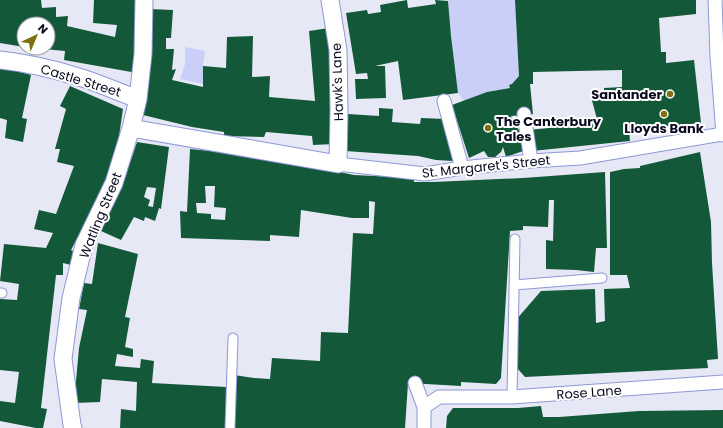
<svg xmlns="http://www.w3.org/2000/svg" width="723" height="428" font-family="Poppins,sans-serif">
<rect width="100%" height="100%" fill="#e6e8f6"/>
<path fill="#c9cff7" d="M450,0H515L519,76L512,84L509,85L510,88L487,92L464,101L458,93L451,36L448,1Z
M185,47L205,51L203,66V84L180,79L185,64Z"/>
<path fill="#135939" fill-rule="evenodd" d="M0,0H41L42,8L56,7V17L68,16L67,26L115,37L117,25L93,23L94,0H140L137,73L64,60L65,51L44,49V48H48V24H24V47L0,43Z
M407,0L408,8L436,4L435,0L448,1L451,36L458,93L403,100L398,61L375,66H385L386,98L356,99L355,79H368L367,73L356,74L346,13L367,10L368,14L381,12L380,5Z
M515,0H696V14L659,18L661,52H666V63L694,60L701,123L629,130L630,141L532,151L529,130L598,123L590,93H604V88L622,87V70L533,72V84H530L533,114L511,116L529,149L506,157L503,147L501,152L495,157H488L484,151L469,158L452,105L487,92L510,88L509,85L512,84L519,76Z
M150,9L173,10L171,38H166V49H174L172,70L176,69L172,80L203,87V66L226,68L227,37L253,36L252,77L270,76L269,97L315,101L309,31L329,28L334,144L313,145L312,136L266,132L264,137L224,136V132L192,127L143,115L150,69Z
M0,68L9,69L31,75L22,118L27,119L23,142L5,138L7,120L0,118Z
M70,86L123,109L117,150L104,188L71,250L73,251L71,265L63,263V275H56L41,408L47,409L43,428H36L0,421V401L15,403L19,372L0,370V299L17,300L19,284L0,281L4,244L46,248L53,233L34,229L39,210L56,214L74,166L57,162L60,149H55L66,109L60,106Z
M379,108L393,109L392,122L420,124L421,118L446,119L453,161L436,160L418,156L345,151L348,114L379,116Z
M137,142L169,147L161,209L159,208L155,221L145,217L144,221L134,217L121,240L101,231L125,178ZM147,187L156,188L153,207L148,206L150,200L144,197Z
M190,149L230,153L275,162L320,168L354,175L414,178V182H433L523,178L605,172L607,248H596L594,272L576,270L546,269V240L553,241L554,200H549L548,227L523,226V230L510,231L501,378L496,384L461,382V386L408,383L405,428H120L121,409L136,411L137,382L102,379L100,402L74,403L79,348L87,310L79,309L84,283L92,284L98,243L138,254L125,317L130,318L125,347L133,349V357L117,354L115,366L140,368L141,359L154,361L152,383L226,387L227,374L254,378L270,379L272,358L320,361L321,332L348,333L353,233L373,234L375,202L369,201V218H352L301,210L299,237L270,235V241L181,238L180,211L187,212ZM205,186H215L214,207L226,208L225,220L211,219V214L197,213L196,203H206Z
M700,152L711,222L712,263L718,359L707,360L708,368L525,377L517,368L515,321L541,291L595,289L596,323L605,321L604,289L630,288L627,275H610V172L624,169L640,168V166Z
M541,406L543,417H559L639,411L723,410V428H446L447,416L453,408H518Z"/>
<g fill="none" stroke-linecap="round" stroke-linejoin="round">
<defs>
<path id="service" d="M514,285L602,278
M0,293H2
M512,397L515,239
M230,428L233,338"/>
<path id="pedestrian" d="M715,0L717,56L723,135
M444,101L462,168
M524,114L531,161
M338,164L425,174L462,168L531,161L580,158L723,134
M415,383L424,407V428
M424,407L439,397H512L723,382"/>
<path id="minor" d="M0,60C27,63 53,69 79,77C99,83 118,92 138,99
M131,128L338,164L339,110L338,50L330,0
M73,428L72,425L63,359L71,298L84,245L114,183L131,128L138,99L143,54L144,0"/>
</defs>
<use href="#service" stroke="#8f97d6" stroke-width="11"/>
<use href="#pedestrian" stroke="#8f97d6" stroke-width="15"/>
<use href="#minor" stroke="#8f97d6" stroke-width="19"/>
<use href="#service" stroke="#fff" stroke-width="9"/>
<use href="#pedestrian" stroke="#fff" stroke-width="13"/>
<use href="#minor" stroke="#fff" stroke-width="17"/>
</g>
<g fill="#806f0e" stroke="#fff" stroke-width="1.5">
<circle cx="670" cy="94" r="4"/>
<circle cx="664" cy="114" r="4"/>
<circle cx="488" cy="128" r="4"/>
</g>
<g text-anchor="middle" stroke-width="4" stroke-linejoin="round" paint-order="stroke">
<g font-size="13" fill="#090920" stroke="#fff">
<text transform="translate(81 80) rotate(17)" y="5">Castle Street</text>
<text transform="translate(337 82) rotate(-92)" y="5">Hawk's Lane</text>
<text transform="translate(486 166) rotate(-6)" y="5">St. Margaret's Street</text>
<text transform="translate(100 215) rotate(-68)" y="5">Watling Street</text>
<text transform="translate(589 392) rotate(-4)" y="5">Rose Lane</text>
</g>
<g font-size="13" font-weight="bold" fill="#090920" stroke="#fff" text-anchor="end">
<text x="662" y="99">Santander</text>
<text x="496" y="126" text-anchor="start">The Canterbury<tspan x="496" dy="15">Tales</tspan></text>
<text x="664" y="133" text-anchor="middle">Lloyds Bank</text>
</g>
</g>
<g transform="translate(36 36) rotate(44)"><circle r="19" fill="#ffffff" stroke="#9d9da6"/>
<path d="M0-3L7 15L0 10L-7 15Z" fill="#806f0e"/>
<text y="-6" font-size="11" font-weight="bold" text-anchor="middle" fill="#090920">N</text>
</g>
</svg>
